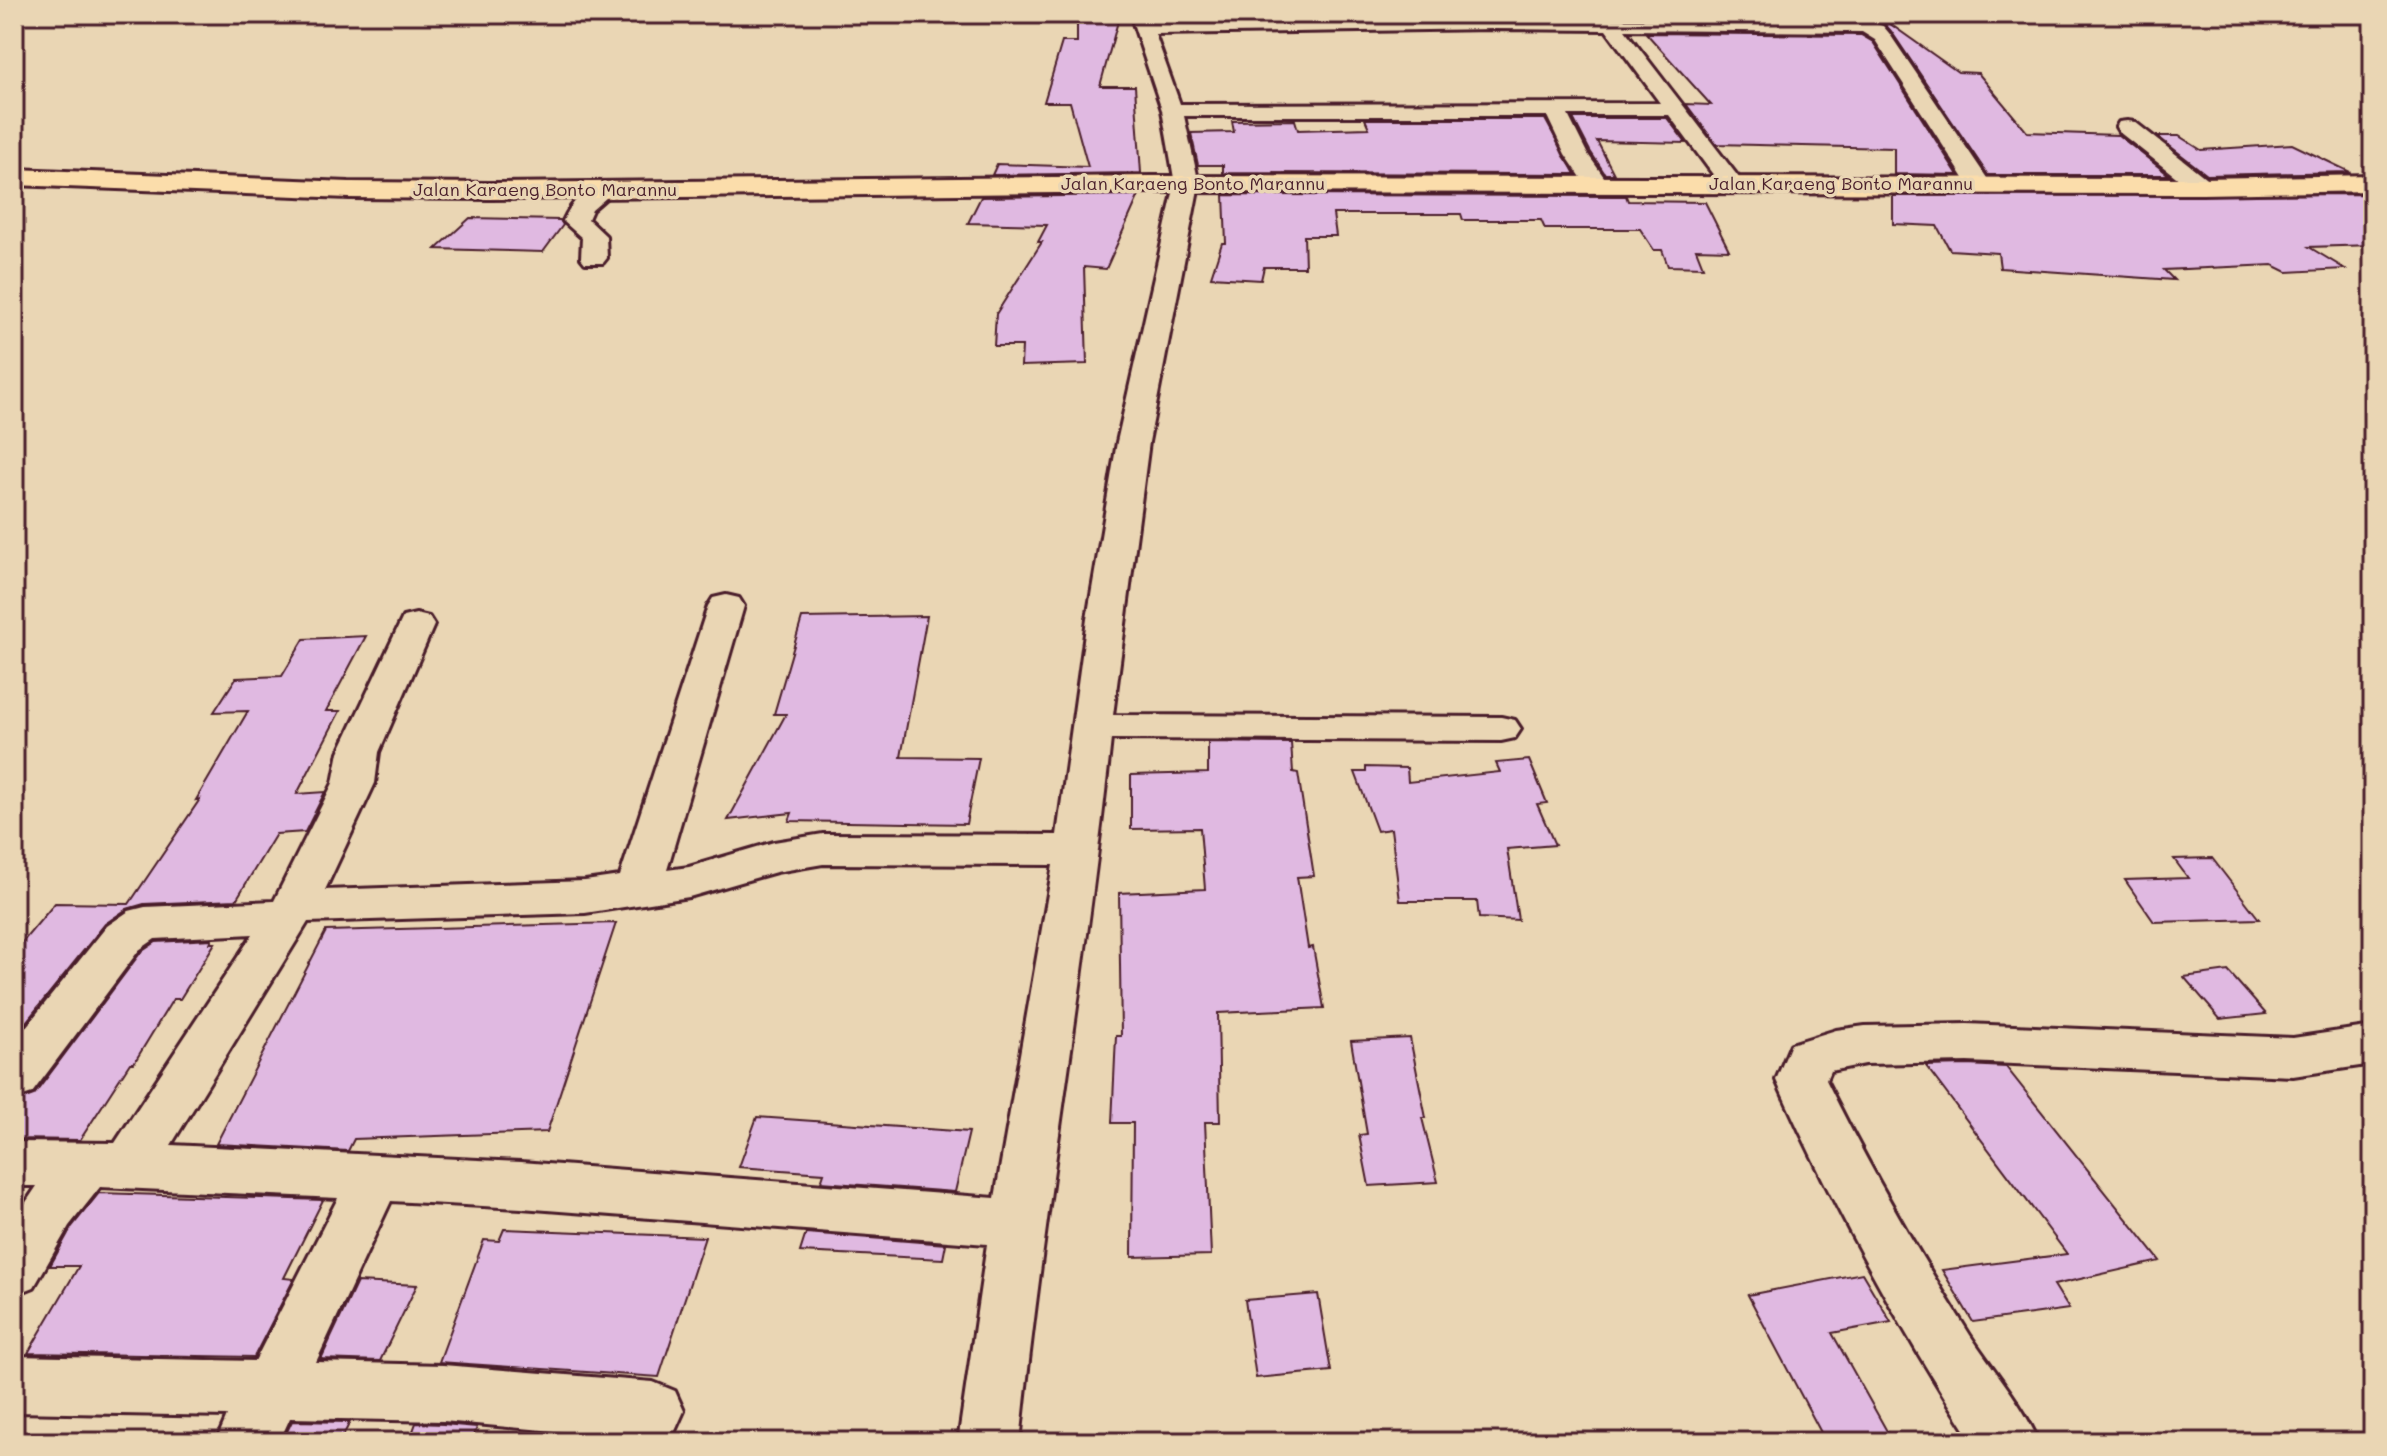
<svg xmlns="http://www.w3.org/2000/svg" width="2387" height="1456" font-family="Mali,sans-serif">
<rect width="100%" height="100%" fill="#ead6b4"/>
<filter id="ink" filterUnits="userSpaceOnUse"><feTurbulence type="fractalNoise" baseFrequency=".0125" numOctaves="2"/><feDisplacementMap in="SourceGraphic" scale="16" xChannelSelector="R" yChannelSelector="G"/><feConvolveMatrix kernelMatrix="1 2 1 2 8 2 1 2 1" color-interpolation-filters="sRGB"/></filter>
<g filter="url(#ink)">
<path fill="#e0b9e1" stroke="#4a1f2b" stroke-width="2" d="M1077,14H1120L1100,86H1135L1141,173L992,175L997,164L1088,167L1070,102H1044L1062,42H1077Z
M1629,14H1876L1958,72L1978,73L2027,132L2118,135L2169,175H1988L1891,31L1884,23L1865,17Z
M1646,33L1861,35L1873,42L1958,175L1894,174V148L1716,144L1686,104L1711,105Z
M1573,118H1667L1686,143L1597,141L1614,174H1605L1590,151Z
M1365,119H1545L1575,174L1223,173V165H1198L1191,133L1234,132L1232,121L1295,120L1298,130L1369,128Z
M2157,136H2179L2201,150L2292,144L2350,172L2207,175Z
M2373,194V245L2309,247L2345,269L2287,272L2273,265L2164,270L2174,280L2000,268L1998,253L1950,250L1937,226L1893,224V196Z
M1139,195L1106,269L1084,267L1087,364L1021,366L1022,346H994L996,314L1042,242H1038L1047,225L968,223L981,197Z
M1224,195L1626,196L1628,201L1705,202L1729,250L1696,249L1703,267L1668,266L1662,250H1654L1640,229H1545L1541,220H1463L1461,214H1333L1336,236H1304L1305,267H1264L1261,280L1211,277L1222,243H1226Z
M470,218L560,220L563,225L543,252L436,249Z
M927,616L901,757L979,758L966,824L789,821L792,813L728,820L786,714H774L802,618Z
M366,636L326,711H340L297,794L325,792L305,832L276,834L236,900L144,904L127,909L105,924L14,1037V952L55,903L129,904L200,799L196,800L248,711L214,712L236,678L282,676L304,639Z
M1208,742L1291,743L1293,772L1298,773L1314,876L1297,877L1308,948L1313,947L1324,1008L1218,1013L1220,1122H1205L1211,1255L1132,1257L1133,1123H1112L1116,1036H1121L1119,893L1205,889L1200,828L1131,829V775L1208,773Z
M1529,760L1547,803L1537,804L1555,845L1507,849L1518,920L1479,918L1477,901H1400L1391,829L1377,831L1355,772H1366V767L1407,768L1408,782L1500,772L1496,763Z
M2212,858L2259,919L2154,922L2125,880L2188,878L2174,859Z
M616,923L547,1132L354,1139L348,1151L216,1144L326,931Z
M212,939L210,943H215L180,999H173L134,1063H130L80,1140L14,1139V1102L34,1095L141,952L156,942Z
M2228,971L2266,1014L2220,1019L2184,977Z
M1410,1038L1426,1118H1422L1438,1182L1369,1186L1359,1135L1367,1134L1351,1041Z
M1967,1065L2006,1067L2160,1261L2054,1285L2069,1309L1973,1322L1942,1270L2067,1254L1926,1066Z
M757,1117L969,1132L955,1192L821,1182L824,1173L739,1167Z
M99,1193L323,1200L284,1278L294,1279L254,1357L28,1353L79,1266H50L71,1228Z
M504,1229L705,1237L659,1377L439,1362L484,1240L499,1241Z
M806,1233L946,1244L943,1259L800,1252Z
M1862,1273L1891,1322L1832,1333L1893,1442H1826L1748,1295Z
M357,1282L417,1285L380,1361L321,1359Z
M1318,1294L1331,1371L1256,1378L1245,1300Z
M292,1421L350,1422L340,1442H282Z
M416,1423L443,1424L477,1427L472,1442H409Z"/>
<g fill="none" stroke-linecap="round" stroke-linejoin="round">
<defs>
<path id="minor" d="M1130,14H1148L1151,23L1493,19L1864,20L1883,26L1889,33L1991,184L1987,189H1971L1875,40L1862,32L1625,30L1743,183L1739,188H1723L1669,115H1568L1587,153L1609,184L1605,189H1589L1565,154L1547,116H1184L1199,184L1149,442L1113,715L1501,717L1515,720L1521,729L1515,738L1501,741L1111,739C1086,975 1044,1207 1020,1442H958L987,1244L521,1208L391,1201L316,1362L443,1365L653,1382L675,1391L684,1411L675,1431L653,1440L443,1421L290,1418L279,1442H216L227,1416L14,1412V1356L255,1361L338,1198L100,1187L69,1226L34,1287L14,1295V1220L37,1186H14V1142L115,1143L253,934L155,939L139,950L32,1093L14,1099V1042L107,926L129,911L145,907L274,901L333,783L339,752L403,617L416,614L429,617L434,625L379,752L375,783L325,890L585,881L620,876L708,606L713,598L726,595L739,598L744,606L667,870L689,867L774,842L823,834L1057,835L1087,619L1117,442L1175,184L1162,110ZM1493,29L1606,30L1660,103L1180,104L1155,34ZM823,864L1053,865L995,1198L521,1162L171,1145L308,922L585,913L689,897L776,872Z
M2127,121L2135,122L2210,181L2214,186L2210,191H2194L2119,132L2116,127L2119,122Z
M602,184L610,186L614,191L592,210L588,219L606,236L607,258L603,263H585L581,258L582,238L563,221C571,204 582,189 602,184Z
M1967,1024L2293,1038L2373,1026V1064L2293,1076L1967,1062L1865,1064L1830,1071L1826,1080C1869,1167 1918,1253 1970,1335C1993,1370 2022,1403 2039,1442H1973C1898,1326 1832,1205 1776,1080L1791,1044L1836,1030L1865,1026Z"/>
<path id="major" d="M14,169L349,182L491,183L1152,176L2202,178L2373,175V191L2202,194L1152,192L491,199L349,198L14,185Z"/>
</defs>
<use href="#minor" stroke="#4a1f2b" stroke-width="6"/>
<use href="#major" stroke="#4a1f2b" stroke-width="6"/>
<use href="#minor" fill="#ead6b4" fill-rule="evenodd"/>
<use href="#major" fill="#fbddab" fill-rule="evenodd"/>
</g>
</g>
<g text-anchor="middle" stroke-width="7" stroke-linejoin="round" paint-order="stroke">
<g font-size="18" fill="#4a1f2b" stroke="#ead6b4">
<text x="1193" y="190">Jalan Karaeng Bonto Marannu</text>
<text x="1841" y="190">Jalan Karaeng Bonto Marannu</text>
<text x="545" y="196">Jalan Karaeng Bonto Marannu</text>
</g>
</g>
<rect width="2387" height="1456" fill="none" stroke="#ead6b4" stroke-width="48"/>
<rect x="24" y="24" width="2339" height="1408" fill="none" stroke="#4a1f2b" stroke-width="3" filter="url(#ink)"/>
</svg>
